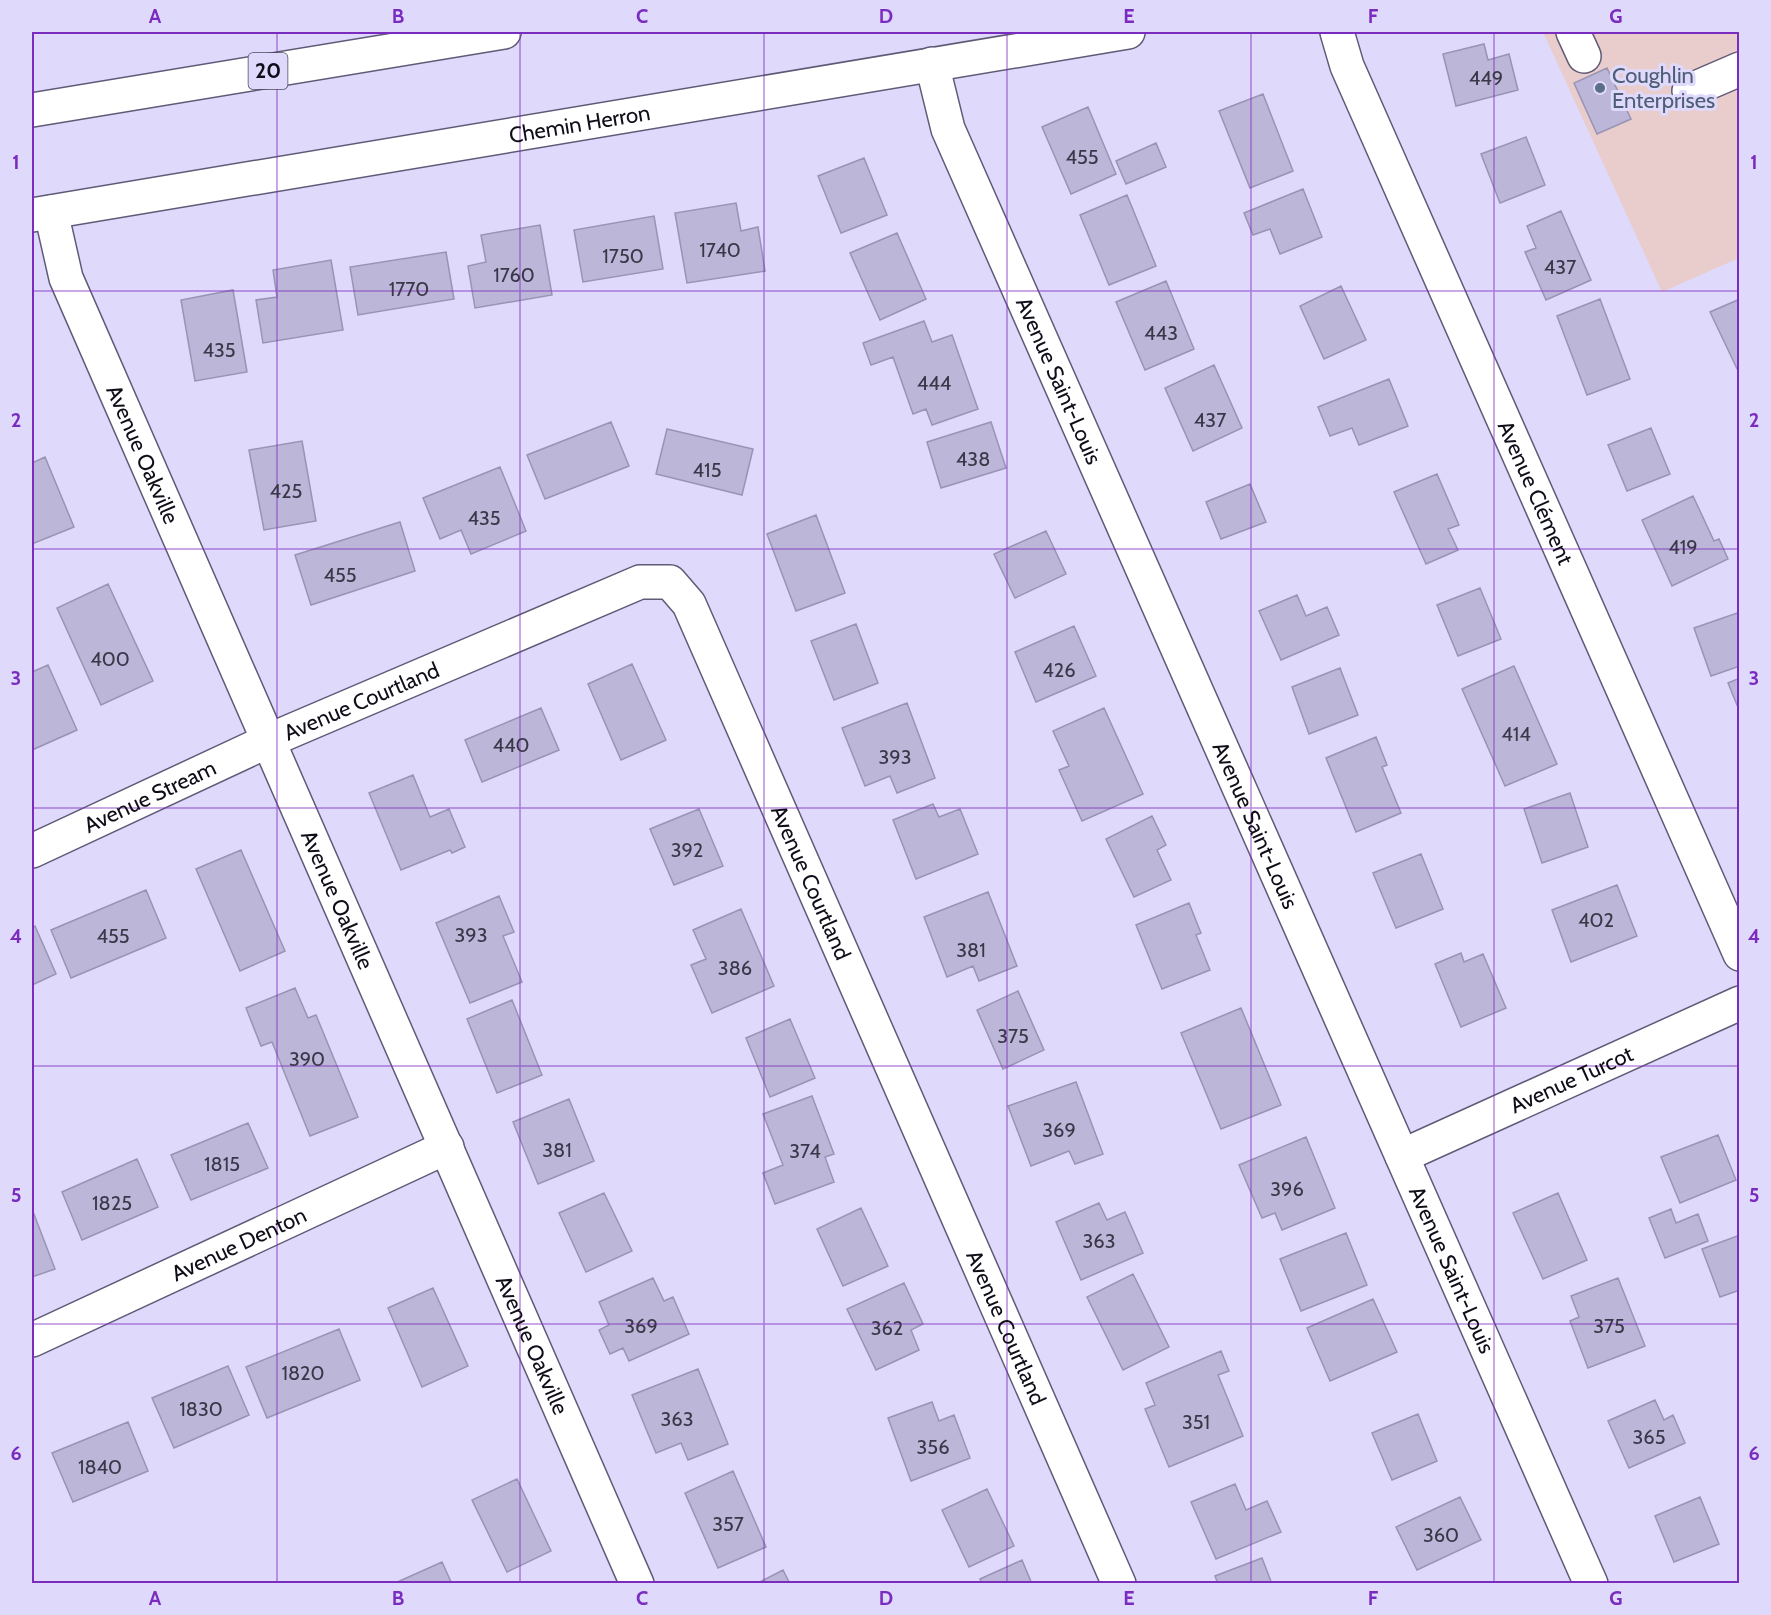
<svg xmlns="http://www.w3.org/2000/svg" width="1771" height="1615" font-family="Cabin,sans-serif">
<rect width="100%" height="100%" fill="#dfd9fc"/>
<path fill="#e8cdcc" d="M1543,32H1739V258L1662,292Z"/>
<path fill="#bcb6d8" stroke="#9993b4" stroke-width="1.5" d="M1484,44L1488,60L1509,54L1518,90L1456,106L1443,54Z
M1607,68L1631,119L1597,134L1574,83Z
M1263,94L1293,171L1250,188L1219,111Z
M1088,107L1116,174L1071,194L1042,127Z
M1526,137L1545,185L1500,203L1481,154Z
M1156,143L1166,167L1126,184L1116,161Z
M864,158L887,215L841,233L818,176Z
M1303,189L1322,237L1280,254L1270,229L1253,235L1244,213Z
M1127,195L1156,266L1109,285L1080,215Z
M736,203L741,231L758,227L765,271L687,283L675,213Z
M1561,211L1591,280L1546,300L1525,252L1536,248L1527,226Z
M654,216L663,269L583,282L574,230Z
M540,225L552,295L475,308L468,266L486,262L481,235Z
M897,233L926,299L880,320L850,253Z
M446,252L454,299L358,315L350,267Z
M331,260L343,330L263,343L256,300L277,297L273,270Z
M1166,281L1194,349L1145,370L1116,302Z
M1341,286L1366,340L1324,359L1300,306Z
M233,290L247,372L195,381L181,300Z
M1600,299L1630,379L1587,395L1557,316Z
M1740,299V375L1710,312Z
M924,321L932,342L952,335L978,409L932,425L926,409L913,414L893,357L871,365L863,343Z
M1214,365L1242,428L1193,451L1165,388Z
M1389,379L1408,426L1359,445L1352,428L1330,436L1318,407Z
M611,422L629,466L545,499L527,455Z
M991,422L1006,468L941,488L927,442Z
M1651,428L1670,474L1627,491L1608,445Z
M667,429L753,449L742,495L656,474Z
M302,441L316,521L264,530L249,450Z
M45,457L74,527L32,544V463Z
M500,467L526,531L471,554L461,530L440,539L423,498Z
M1437,474L1459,525L1448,529L1458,550L1426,564L1394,492Z
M1250,484L1266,522L1221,539L1206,502Z
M1693,496L1714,541L1719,539L1728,559L1672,586L1642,520Z
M816,515L845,593L796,611L767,534Z
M400,522L415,571L311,605L295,555Z
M1046,531L1066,574L1015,598L994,554Z
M108,584L153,681L101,705L57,608Z
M1480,588L1501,639L1458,656L1437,605Z
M1297,595L1306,616L1327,607L1339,635L1281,660L1259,611Z
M1740,612V666L1711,676L1694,628Z
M856,624L878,683L834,700L811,641Z
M1074,626L1096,676L1036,702L1015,652Z
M632,664L666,740L621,760L588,684Z
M48,665L77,730L32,750V672Z
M1514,666L1557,764L1505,786L1462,689Z
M1340,668L1358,715L1309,734L1292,687Z
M1740,678V704L1737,705L1728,683Z
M907,703L935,778L897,793L890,776L865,786L842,728Z
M541,708L559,750L482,782L465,740Z
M1104,708L1143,794L1082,821L1059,770L1069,766L1053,731Z
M1376,737L1387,765L1382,767L1401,813L1356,832L1326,758Z
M413,775L430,817L449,809L465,847L452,853L450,850L401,870L369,793Z
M1570,793L1588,847L1542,863L1524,809Z
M933,804L939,817L960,809L978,854L916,879L893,820Z
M699,809L723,866L674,885L650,829Z
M1152,816L1166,845L1157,850L1171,880L1134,897L1106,839Z
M241,850L285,951L240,971L196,869Z
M1421,854L1443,909L1396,928L1373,873Z
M1617,885L1637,936L1571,962L1552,910Z
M146,890L166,938L71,978L51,930Z
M988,892L1017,966L979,981L973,966L947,977L924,917Z
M499,896L514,932L503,936L522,982L470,1003L436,923Z
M1189,903L1201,933L1196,935L1210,970L1162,989L1136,925Z
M741,909L774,986L712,1013L691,965L706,959L693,930Z
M35,926L56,974L32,985V928Z
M1461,953L1464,962L1483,954L1506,1008L1461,1027L1435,964Z
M295,988L308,1018L316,1015L358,1117L310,1136L272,1042L261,1046L246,1008Z
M1018,991L1044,1050L1003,1069L977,1010Z
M512,1000L542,1075L497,1093L467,1019Z
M1241,1008L1281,1105L1221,1129L1181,1033Z
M790,1019L815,1078L770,1097L746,1038Z
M1076,1082L1103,1154L1075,1164L1069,1151L1031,1166L1008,1106Z
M812,1096L834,1154L825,1157L834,1182L775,1204L763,1173L783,1165L763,1114Z
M569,1099L594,1161L538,1184L513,1122Z
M248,1123L268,1168L191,1200L171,1155Z
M1718,1135L1736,1180L1680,1203L1661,1157Z
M1306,1137L1335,1208L1282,1230L1275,1213L1262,1218L1239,1165Z
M137,1159L158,1207L82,1240L62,1192Z
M604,1193L632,1251L586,1272L559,1213Z
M1558,1193L1587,1260L1543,1279L1513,1213Z
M1099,1203L1107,1220L1125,1212L1143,1253L1081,1280L1056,1222Z
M861,1208L888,1266L843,1286L817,1229Z
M32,1209L55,1269L32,1277Z
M1671,1209L1676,1223L1698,1214L1708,1241L1665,1258L1649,1218Z
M1346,1233L1367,1285L1301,1311L1280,1259Z
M1740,1235V1290L1720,1297L1702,1249Z
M1133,1274L1169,1347L1123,1370L1087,1297Z
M653,1278L664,1301L673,1297L689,1334L629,1361L623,1348L610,1354L599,1330L609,1325L599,1302Z
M1618,1278L1645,1346L1588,1368L1570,1321L1579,1317L1571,1296Z
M904,1283L923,1324L911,1330L919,1350L876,1370L847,1309Z
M433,1288L468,1366L422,1387L388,1308Z
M1373,1299L1397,1352L1330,1381L1307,1328Z
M339,1329L360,1380L267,1418L246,1367Z
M1221,1351L1229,1371L1218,1375L1243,1436L1169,1467L1145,1409L1155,1405L1146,1383Z
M228,1366L249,1415L174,1448L152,1398Z
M698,1369L728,1444L688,1460L681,1443L656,1453L632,1395Z
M1655,1400L1664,1420L1673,1415L1685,1443L1629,1468L1608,1421Z
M932,1402L939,1421L954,1415L970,1458L911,1481L888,1418Z
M1418,1414L1437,1461L1392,1480L1372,1433Z
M128,1422L148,1471L73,1502L52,1453Z
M733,1471L766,1547L718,1568L685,1493Z
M517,1479L551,1551L507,1572L472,1500Z
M1235,1484L1246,1510L1267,1501L1281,1532L1216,1559L1191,1502Z
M987,1489L1014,1546L969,1567L942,1510Z
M1460,1497L1481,1540L1417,1570L1396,1527Z
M1700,1497L1719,1544L1674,1562L1655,1516Z
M1262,1558L1272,1584H1218L1215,1576Z
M1022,1560L1032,1584H982L980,1579Z
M442,1562L452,1584H393Z
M783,1570L790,1584H756Z"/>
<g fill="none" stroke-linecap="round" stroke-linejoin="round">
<defs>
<g id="minor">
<path id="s1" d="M1337,32L1347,66L1740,954"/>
<path d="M1573,32L1584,56"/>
<path id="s2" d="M932,64L948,129L1591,1584"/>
<path d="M1689,91L1740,69"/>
<path id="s3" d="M51,212L66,278L637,1584"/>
<path id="s4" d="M32,851L270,740L640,582H670L689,604L1119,1584"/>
<path id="s5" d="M1402,1156L1740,1003"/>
<path id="s6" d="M32,1340L447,1147"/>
</g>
<g id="major">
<path id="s7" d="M32,215L1128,32"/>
</g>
<path id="highway" d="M32,110L504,32"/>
</defs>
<use href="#minor" stroke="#605a77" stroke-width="36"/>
<use href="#major" stroke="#605a77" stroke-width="36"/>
<use href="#highway" stroke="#605a77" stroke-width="36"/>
<use href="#minor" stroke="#fff" stroke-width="33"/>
<use href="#major" stroke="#fff" stroke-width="33"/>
<use href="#highway" stroke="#fff" stroke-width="33"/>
</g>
<path fill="none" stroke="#7b2cbf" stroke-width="1.5" stroke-opacity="0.55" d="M277,32V1584M520,32V1584M764,32V1584M1007,32V1584M1251,32V1584M1494,32V1584M32,291H1740M32,549H1740M32,808H1740M32,1066H1740M32,1324H1740"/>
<circle fill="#5c6f8a" stroke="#dfd9fc" stroke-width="2" cx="1600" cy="88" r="6"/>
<g text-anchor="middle" stroke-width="6" stroke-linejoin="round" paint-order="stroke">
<g font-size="20" fill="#3b3749">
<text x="1486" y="85">449</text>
<text x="1082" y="164">455</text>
<text x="720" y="257">1740</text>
<text x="623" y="263">1750</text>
<text x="1560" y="274">437</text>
<text x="514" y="282">1760</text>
<text x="409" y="296">1770</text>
<text x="1161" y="340">443</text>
<text x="219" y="357">435</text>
<text x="934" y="390">444</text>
<text x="1210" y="427">437</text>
<text x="973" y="466">438</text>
<text x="707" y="477">415</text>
<text x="286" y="498">425</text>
<text x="484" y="525">435</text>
<text x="1683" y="554">419</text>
<text x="340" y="582">455</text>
<text x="110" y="666">400</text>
<text x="1059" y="677">426</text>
<text x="1516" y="741">414</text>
<text x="511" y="752">440</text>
<text x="895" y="764">393</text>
<text x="687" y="857">392</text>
<text x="1596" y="927">402</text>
<text x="471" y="942">393</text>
<text x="113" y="943">455</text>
<text x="971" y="957">381</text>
<text x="735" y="975">386</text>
<text x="1013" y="1043">375</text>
<text x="307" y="1066">390</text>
<text x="1059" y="1137">369</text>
<text x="557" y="1157">381</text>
<text x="805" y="1158">374</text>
<text x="222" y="1171">1815</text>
<text x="1287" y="1196">396</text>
<text x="112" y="1210">1825</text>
<text x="1099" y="1248">363</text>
<text x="641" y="1333">369</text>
<text x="1609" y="1333">375</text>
<text x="887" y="1335">362</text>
<text x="303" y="1380">1820</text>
<text x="201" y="1416">1830</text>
<text x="677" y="1426">363</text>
<text x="1196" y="1429">351</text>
<text x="1649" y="1444">365</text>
<text x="933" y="1454">356</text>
<text x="100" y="1474">1840</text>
<text x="728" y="1531">357</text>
<text x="1441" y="1542">360</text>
</g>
<rect fill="#dfd9fc" stroke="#4e4a5d" stroke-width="1.5" x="248.5" y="53" width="39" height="36" rx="4.5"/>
<g font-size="21" font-weight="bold" fill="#100d19">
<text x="268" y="78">20</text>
</g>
<g font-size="22" fill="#4e5e75" stroke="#dfd9fc" text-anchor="start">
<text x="1612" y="83">Coughlin<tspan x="1612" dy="25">Enterprises</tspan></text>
</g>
<g font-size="22" fill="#100d19" stroke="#dfd9fc">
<text dy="8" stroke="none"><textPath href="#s7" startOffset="555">Chemin Herron</textPath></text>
<text dy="8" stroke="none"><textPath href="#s2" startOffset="342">Avenue Saint-Louis</textPath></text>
<text dy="8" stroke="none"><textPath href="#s3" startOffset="260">Avenue Oakville</textPath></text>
<text dy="8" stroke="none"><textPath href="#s1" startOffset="502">Avenue Clément</textPath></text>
<text dy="8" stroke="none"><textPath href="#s4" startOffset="362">Avenue Courtland</textPath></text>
<text dy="8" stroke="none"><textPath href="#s4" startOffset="130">Avenue Stream</textPath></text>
<text dy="8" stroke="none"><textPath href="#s2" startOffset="828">Avenue Saint-Louis</textPath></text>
<text dy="8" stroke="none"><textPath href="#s4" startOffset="1028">Avenue Courtland</textPath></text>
<text dy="8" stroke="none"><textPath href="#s3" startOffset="746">Avenue Oakville</textPath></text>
<text dy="8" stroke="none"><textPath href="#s5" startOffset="186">Avenue Turcot</textPath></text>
<text dy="8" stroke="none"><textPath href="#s6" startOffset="228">Avenue Denton</textPath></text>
<text dy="8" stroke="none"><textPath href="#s2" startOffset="1314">Avenue Saint-Louis</textPath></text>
<text dy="8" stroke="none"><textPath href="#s4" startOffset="1514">Avenue Courtland</textPath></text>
<text dy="8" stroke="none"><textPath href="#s3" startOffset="1232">Avenue Oakville</textPath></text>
</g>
</g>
<rect width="1771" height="1615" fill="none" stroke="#dfd9fc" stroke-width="66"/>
<rect x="33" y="33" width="1705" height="1549" fill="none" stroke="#7b2cbf" stroke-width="2"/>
<g font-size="20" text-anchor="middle" font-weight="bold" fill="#7b2cbf">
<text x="155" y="23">A</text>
<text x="398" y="23">B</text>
<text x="642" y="23">C</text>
<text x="886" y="23">D</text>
<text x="1129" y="23">E</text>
<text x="1373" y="23">F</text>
<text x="1616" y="23">G</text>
<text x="16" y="169">1</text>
<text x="1754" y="169">1</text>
<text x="16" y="427">2</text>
<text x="1754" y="427">2</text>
<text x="16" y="685">3</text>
<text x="1754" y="685">3</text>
<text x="16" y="943">4</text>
<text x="1754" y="943">4</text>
<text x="16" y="1202">5</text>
<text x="1754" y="1202">5</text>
<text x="16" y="1460">6</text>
<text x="1754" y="1460">6</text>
<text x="155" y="1605">A</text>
<text x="398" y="1605">B</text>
<text x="642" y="1605">C</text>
<text x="886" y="1605">D</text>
<text x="1129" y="1605">E</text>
<text x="1373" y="1605">F</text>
<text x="1616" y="1605">G</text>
</g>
</svg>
